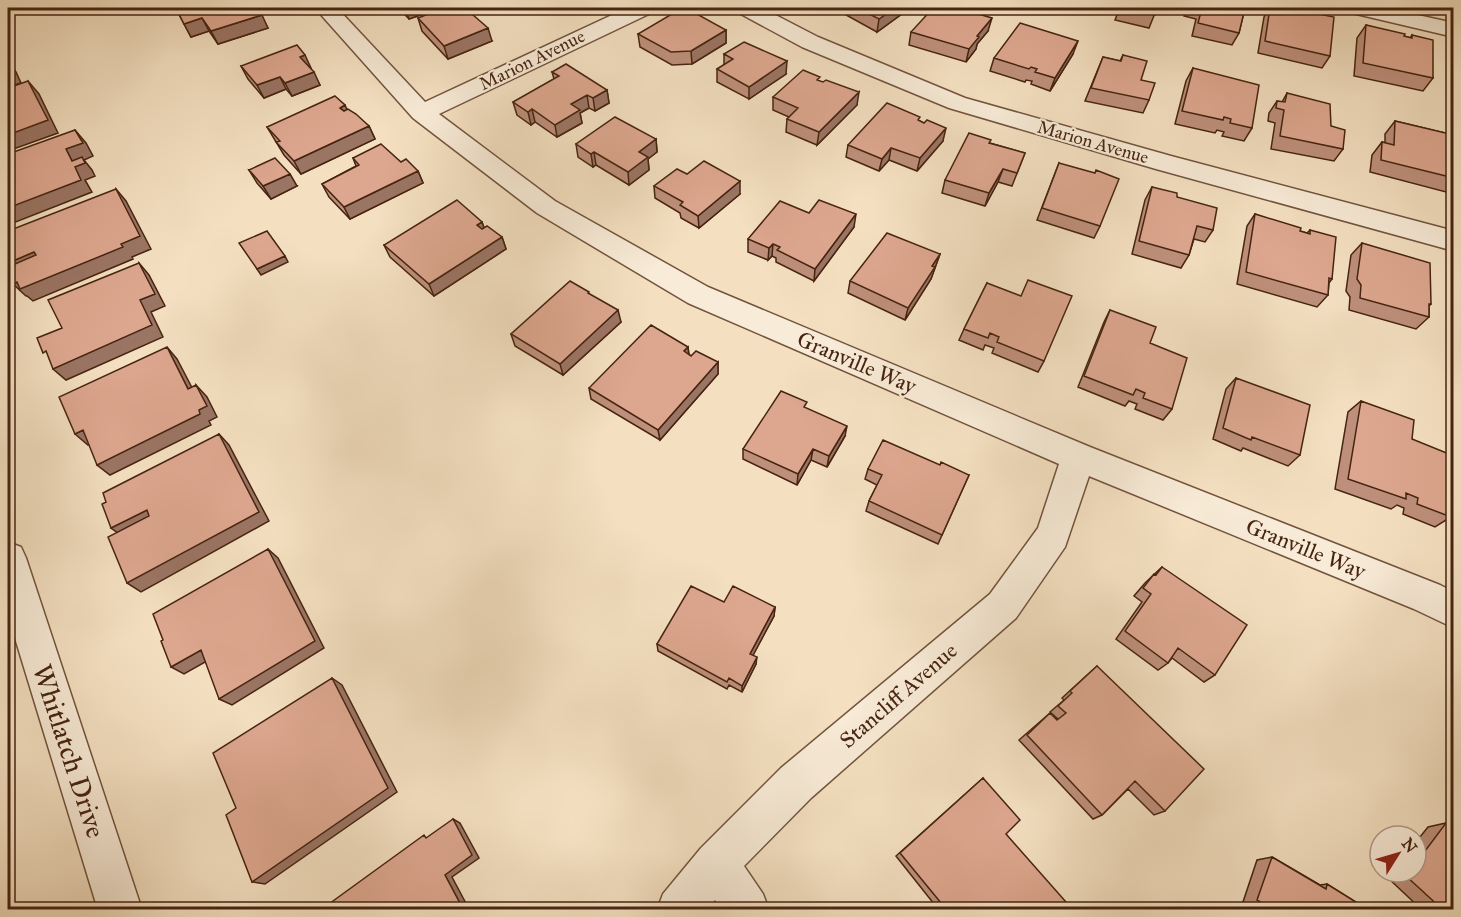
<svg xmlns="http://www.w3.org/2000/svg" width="1461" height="917" font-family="'IM FELL Great Primer',serif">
<rect width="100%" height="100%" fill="#f4e0c1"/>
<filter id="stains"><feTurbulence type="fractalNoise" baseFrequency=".00333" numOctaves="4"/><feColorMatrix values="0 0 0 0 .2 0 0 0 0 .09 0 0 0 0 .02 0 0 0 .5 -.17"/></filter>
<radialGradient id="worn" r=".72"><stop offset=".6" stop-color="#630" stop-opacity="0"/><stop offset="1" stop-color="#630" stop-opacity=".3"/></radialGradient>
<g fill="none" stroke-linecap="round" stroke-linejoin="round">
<defs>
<path id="minor" d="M315,8H337L425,102L627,8H653L651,13L439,114L555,201L708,287L1090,447L1440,585L1454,592V628L1414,609L1089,476L1065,547L1016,618L811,798L744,866L763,894L769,910H721L715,900L707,910H657L663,894L701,848L781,768L990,594L1038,528L1059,464L688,303L537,213L413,118Z
M736,8H762L818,37L965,98L1171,156L1454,231V251L1156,169L949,108L802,47L739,13Z
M1350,8H1386L1454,23V37L1352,13Z
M8,542L21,547L26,558L142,910H98L8,615Z"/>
</defs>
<use href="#minor" stroke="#72533d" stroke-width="3"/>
<use href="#minor" fill="#f8ebd7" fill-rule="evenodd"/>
</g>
<path fill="#be907b" stroke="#462411" stroke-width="1.5" d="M165,8H257L268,28L218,44L209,31L191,37L176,9L167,11Z
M398,8H441L409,19Z
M541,8H564L550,14Z
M839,8H910L877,32L839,11Z
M1101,8H1157L1149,28L1115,20L1118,12Z
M1187,8H1245L1239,33L1232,45L1192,36L1196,19L1184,16Z
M1269,8H1286L1290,11L1296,13L1298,10L1330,56L1322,68L1258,53L1264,17Z
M446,14L492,41L448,59L422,31L418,18Z
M1366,25L1404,36L1410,38L1412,35L1433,78L1423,91L1354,76L1357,38Z
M726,30V43L692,64L672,65L640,47L638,34Z
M988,31L977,44L976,49L966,62L909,45L911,32Z
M724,54L786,74L749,99L717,82V69L724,65Z
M1073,54L1050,91L1031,84L1032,81L1026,80L1025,82L990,71L994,58Z
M1123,55L1141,80L1149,100L1143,113L1085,101L1103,57L1120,61Z
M241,66L311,68H310L320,85L292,96L286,89L264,98L248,79Z
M1193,68L1252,128L1244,141L1222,136L1224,132L1217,130L1215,133L1175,124L1186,81Z
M1454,71V87L1452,86L1451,83Z
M552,72L607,90L609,103L595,111L589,108L580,113L582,123L557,137L535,122L531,125L517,115L513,102L554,79Z
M819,81L857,105L817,145L786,132L787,119L789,117L773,110V97Z
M1287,93L1331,126L1343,149L1334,161L1271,149L1275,123L1268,121L1269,113L1277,101L1282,102Z
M347,109L369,126L375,139L301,174L284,155L267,127Z
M920,121L924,123L943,141L917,171L889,160L879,171L846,157L848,145Z
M1395,121L1454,135V185L1446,192L1370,172L1372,155L1382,142L1385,143V134Z
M656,139L657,152L648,159L649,170L629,185L596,165L593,167L578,157L576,144Z
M990,143L1025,153L1012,186L998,182L985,206L942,193L945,180Z
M353,158L401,162L418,171L423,183L350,219L329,197L322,184L356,166Z
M1059,163L1100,226L1094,238L1037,220Z
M249,170L297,186L271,199L257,183Z
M687,174L740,194L699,228L681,218L680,213L655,198L654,186Z
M1152,187L1177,197L1213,230L1205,242L1194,239L1189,255L1181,268L1132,254L1145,200Z
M809,213L854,227L814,281L776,262V258L772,256L768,260L748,252V239Z
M1255,214L1300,231L1307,233L1310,230L1332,279L1329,283L1328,295L1317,307L1237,284L1247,226Z
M482,222L484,228L502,237L506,249L434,296L390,257L384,245Z
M1362,243L1431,304L1429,306V317L1416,329L1349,310L1350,297L1346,291L1351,255Z
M940,254L931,279L905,320L848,293L850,281Z
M987,283L1044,361L1038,372L992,353L994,348L985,345L983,350L959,340L964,329Z
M589,294L621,322L563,375L515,346L511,334Z
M1110,310L1150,343L1172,409L1163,420L1135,409L1137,404L1129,401L1125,406L1078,387L1104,322Z
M688,347L689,354L691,356L718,362V374L660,440L591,399L589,388Z
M1236,378L1300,455L1288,466L1243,448L1241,451L1213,439L1226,389Z
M1361,401L1412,439L1451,517L1435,527L1403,514L1404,508L1397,505L1391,509L1335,489L1348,412Z
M845,436L827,467L811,460L797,485L743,459V449Z
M868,469L969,475L938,544L866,511L869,501L877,485L865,479Z
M1162,567L1215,675L1204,682L1172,658L1168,663L1158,670L1116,639L1142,602L1134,596L1145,583Z
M724,602L775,607L774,616L753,655L756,664L742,692L729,685L727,689L658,651L657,644Z
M1097,666L1165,811L1154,815L1128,789L1102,815L1093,819L1019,740L1050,713L1057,720L1058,719L1050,712L1064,700L1062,698Z
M983,778L1006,834L1059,909H938L896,856Z
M1446,823L1454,909H1421L1388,878L1393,872H1416V842L1428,827Z
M1272,857L1320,885L1327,884L1367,909H1255L1243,902L1257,860Z"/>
<path fill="#9b7564" stroke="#462411" stroke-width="1.5" d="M165,8H179L167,11Z
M405,8H441L409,19Z
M549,8H564L550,14Z
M895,8H910L877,32L879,19Z
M262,15L268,28L218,44L211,31Z
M202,18L209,31L191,37L184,24Z
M992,18L988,31L977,44L976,49L966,62L969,49L977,36Z
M488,28L492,41L448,59L444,46Z
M726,30V43L692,64L691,51Z
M1078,41L1073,54L1050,91L1055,78Z
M305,55L311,68L306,69L300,57Z
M8,61L16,72L21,83L8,87Z
M787,61L786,74L749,99V87Z
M314,72L320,85L292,96L285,83Z
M280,77L286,89L264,98L257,85Z
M28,81L39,94L58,133L8,151V135Z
M607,90L609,103L595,111L593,98Z
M859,92L857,105L817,145L819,132Z
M587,95L589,108L580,113L582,123L557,137L555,125L571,104Z
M345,105L351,118L340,108Z
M532,109L535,122L531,125L528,112Z
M369,126L375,139L301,174L294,161Z
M946,128L943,141L917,171L920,158Z
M75,130L86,143L93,156L84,160L92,170L95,176L85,180L92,192L8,225V208L72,161L66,149Z
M656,139L657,152L648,159L649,170L629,185L628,172L639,152Z
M891,148L889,160L879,171L882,159Z
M594,152L596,165L593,167L591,154Z
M1003,169L998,182L985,206L989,193Z
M418,171L423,183L350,219L344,207Z
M290,174L297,186L271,199L263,186Z
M740,181V194L699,228L698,216Z
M116,189L126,201L151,249L132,257L133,259L33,301L27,296H26L13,284L121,244Z
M856,214L854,227L814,281L815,269Z
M482,222L486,234L477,225Z
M502,237L506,249L434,296L429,284Z
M773,244L772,256L768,260L769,248Z
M34,252L46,265L12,278L8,274V263Z
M940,254L931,279L905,320L908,308L932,266Z
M285,256L288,262L261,275L257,269Z
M139,263L149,275L165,306L151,312L163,337L66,380L53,369L140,300Z
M618,310L621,322L563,375L560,364Z
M167,347L177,359L199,401L188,389Z
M688,347L689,358L684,351Z
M718,362V374L660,440L658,430Z
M196,385L207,397L217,417L209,421L211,425L110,475L97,465L199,410Z
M847,426L845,436L827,467L829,456Z
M83,430L96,441L88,445L75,434Z
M219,434L229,445L269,521L141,592L127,583Z
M813,449L811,460L797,485L798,474Z
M147,510L159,520L125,538L111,528Z
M268,549L278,558L324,648L232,705L219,699Z
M775,607L774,616L750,661V654Z
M201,650L214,657L184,674L171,667Z
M757,657L756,664L742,692V686Z
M332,678L342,685L397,792L265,884L252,882Z
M453,819L460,823L479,858L452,877L469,909H463L445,875Z"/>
<path fill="#dda78f" stroke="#462411" stroke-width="1.5" d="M176,8H257L262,15L211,31L202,18L184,24Z
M463,8H465L488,28L444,46L418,18L441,9L446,14Z
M682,8H686L726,30L691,51L671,52L638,34Z
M857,8H895L879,19Z
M933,8H958L992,18L977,36L979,37L969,49L911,32Z
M1123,8H1157L1155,15Z
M1202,8H1245L1239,33L1198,23Z
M1270,8H1290V11L1297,13L1298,10L1334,17L1330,56L1265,41Z
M1020,23L1078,41L1055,78L1035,72L1037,69L1031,67L1029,69L994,58Z
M1366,25L1405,34L1404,36L1412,38V35L1433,40V78L1363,63Z
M744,42L787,61L749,87L717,69L733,59L724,54Z
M297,45L305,55L300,57L314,72L285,83L280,77L257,85L241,66Z
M1123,55L1147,61L1141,80L1155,83L1149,100L1091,88L1103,57L1121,61Z
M8,63L11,70L8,71Z
M566,64L607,90L593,98L587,95L571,104L580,110L555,125L532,109L528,112L513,102L559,76L552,72Z
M1193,68L1259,85L1252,128L1230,123L1231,119L1224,117L1223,120L1182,111Z
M803,70L820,77L817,80L823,82L826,80L859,92L819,132L787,119L798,108L773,97Z
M28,81L48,120L8,135V88Z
M1287,93L1330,104L1331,126L1345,130L1343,149L1280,136L1284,110L1276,108L1277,101L1285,102Z
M335,96L345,105L340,108L344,111L348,109L356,114L369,126L294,161L276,142L280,141L267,127Z
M887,103L920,117L918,120L924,123L927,120L946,128L920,158L891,148L882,159L848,145Z
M615,117L656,139L639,152L648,157L628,172L594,152L591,154L576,144Z
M1395,121L1454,135V178L1381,160L1382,142L1394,145Z
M75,130L83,143L66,149L72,161L82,157L85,163L75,167L81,180L8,208V154Z
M969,133L991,140L989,143L1025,153L1017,173L1003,169L989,193L945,180Z
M381,144L401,162L406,159L418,171L344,207L322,184L359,165L353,158Z
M275,158L290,174L263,186L249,170Z
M704,161L740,181L698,216L680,205L683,202L654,186L677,169L687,174Z
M1059,163L1095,173L1096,170L1119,179L1100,226L1042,208Z
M1152,187L1177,193V197L1217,208L1213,230L1197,226L1189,255L1139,241Z
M116,189L140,236L121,244L123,247L20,289L17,282L13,284L8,270V267L36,255L34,252L8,263V231Z
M457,200L482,222L477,225L482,229L487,226L502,237L429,284L384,245Z
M819,200L856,214L815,269L777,250L780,247L773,244L769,248L748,239L780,201L809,213Z
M1255,214L1301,228L1300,231L1310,234V230L1336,237L1332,279L1329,278L1328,295L1246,272Z
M267,231L285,256L257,269L239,243Z
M887,233L940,254L932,266L935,267L908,308L850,281Z
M1362,243L1430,263L1431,304H1429V317L1360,298L1361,285L1357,279Z
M139,263L155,294L140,300L152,325L53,369L46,351L43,353L37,338L62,328L48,300Z
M1028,280L1072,296L1044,361L997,342L999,337L990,333L988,338L964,329L987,283L1021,296Z
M570,281L589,292L588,293L618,310L560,364L511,334Z
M1110,310L1156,327L1150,343L1187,358L1172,409L1143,398L1145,393L1136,389L1133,395L1084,376Z
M651,325L688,347L684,351L691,356L696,351L718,362L658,430L589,388Z
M167,347L188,389L196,385L207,406L199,410L200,414L97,465L83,430L75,434L59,397Z
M1236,378L1310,405L1300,455L1252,437L1251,440L1223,428Z
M781,391L807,402L804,407L847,426L829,456L813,449L798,474L743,449Z
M1361,401L1414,420L1412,439L1454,456V484L1451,517L1417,504L1418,498L1406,493V499L1348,479Z
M219,434L259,512L127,583L108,537L149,516L147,510L111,528L102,504L106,502L103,493Z
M883,440L940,465L941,462L969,475L942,535L869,501L882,475L868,469Z
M268,549L315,641L219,699L201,650L171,667L161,641L163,640L153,614Z
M1162,567L1247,625L1215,675L1178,648L1168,663L1125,631L1151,594L1143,588L1154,574L1156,575Z
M691,586L724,602L733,586L775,607L750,654L757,657L742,686L729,678L727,682L657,644Z
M1097,666L1204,769L1165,811L1135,781L1102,815L1027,735L1050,713L1057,720L1066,713L1058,706L1072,693L1070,691Z
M332,678L388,788L252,882L226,815L236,808L213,753Z
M983,778L1020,820L1006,834L1066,902L1059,909H946L900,853Z
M453,819L472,855L445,875L463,909H322L424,835L426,838Z
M1446,823L1454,830V909H1442L1406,876L1409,872H1416V863Z
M1272,857L1326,889L1327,884L1367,909H1272L1257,900Z"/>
<g text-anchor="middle" stroke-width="4.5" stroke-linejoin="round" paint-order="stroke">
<g font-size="18" fill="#462411" stroke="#f8ebd7">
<text transform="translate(532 60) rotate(-26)" y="6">Marion Avenue</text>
<text transform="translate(1093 142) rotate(16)" y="6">Marion Avenue</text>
</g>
<g font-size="22" fill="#462411" stroke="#f8ebd7">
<text transform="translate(857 362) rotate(23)" y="8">Granville Way</text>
<text transform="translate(1306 548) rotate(22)" y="8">Granville Way</text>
<text transform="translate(898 695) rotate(-41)" y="8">Stancliff Avenue</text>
</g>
<g font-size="27" fill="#462411" stroke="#f8ebd7">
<text transform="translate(69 751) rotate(72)" y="9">Whitlatch Drive</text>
</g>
</g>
<rect width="1461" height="917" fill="none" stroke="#f4e0c1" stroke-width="30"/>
<rect x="9" y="9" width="1443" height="899" fill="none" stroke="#462411" stroke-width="3"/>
<rect x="15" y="15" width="1431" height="887" fill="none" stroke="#462411" stroke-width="1.5"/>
<g transform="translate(1398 854) rotate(53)"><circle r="28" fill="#f8ebd7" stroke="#b19b88" stroke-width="1.5"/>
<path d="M0-4.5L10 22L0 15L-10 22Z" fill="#8f2418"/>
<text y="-9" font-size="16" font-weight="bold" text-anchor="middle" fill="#462411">N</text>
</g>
<rect width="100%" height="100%" filter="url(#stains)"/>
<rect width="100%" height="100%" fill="url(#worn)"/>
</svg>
